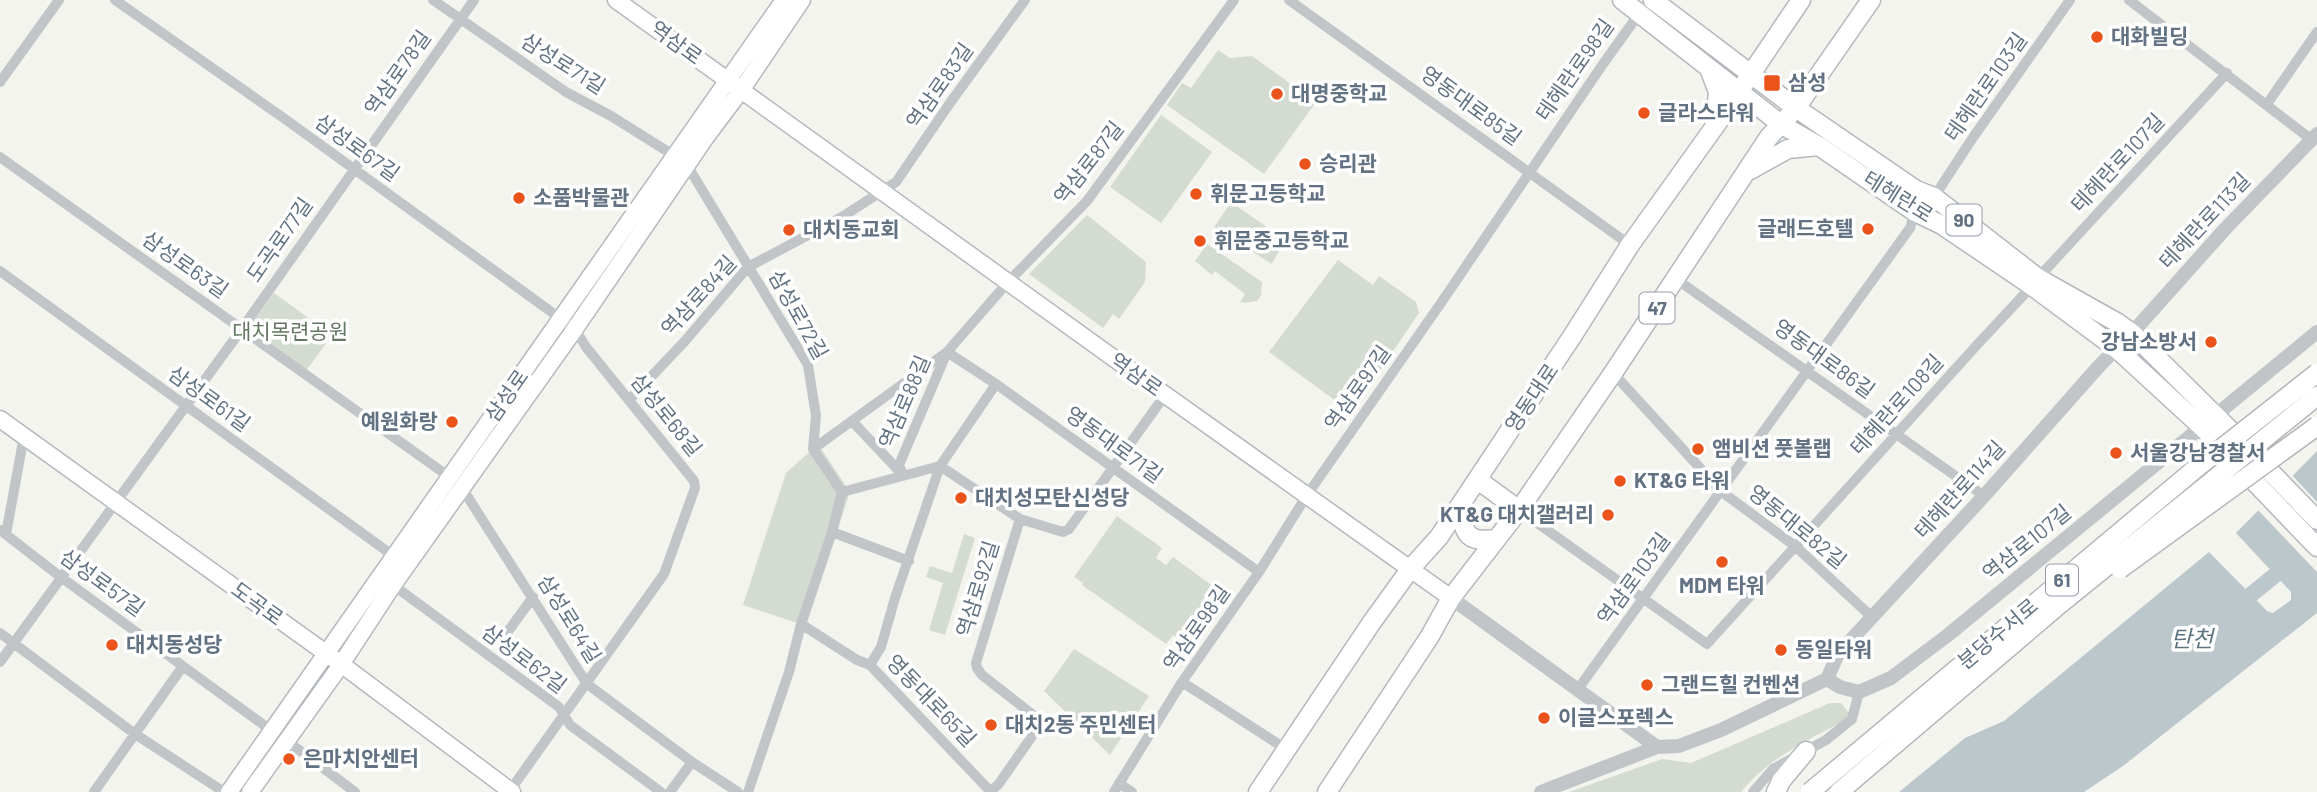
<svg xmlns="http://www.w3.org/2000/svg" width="2317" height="792" font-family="Barlow,'Noto Sans KR',sans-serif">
<rect width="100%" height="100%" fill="#f4f4ef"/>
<path fill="#d4dbd0" d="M1218,50L1230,58L1252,56L1316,102L1264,174L1167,105L1182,83L1191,88Z
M1161,115L1212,152L1161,223L1110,187Z
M1231,202L1285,240L1272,264L1214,227Z
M1087,215L1146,262L1145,282L1119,319L1113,314L1103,328L1029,274Z
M1207,244L1262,282L1261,296L1257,301L1245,303L1240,302L1245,294L1215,271L1212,275L1195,261Z
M1338,260L1373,285L1379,276L1416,302L1419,313L1357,404L1345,396L1340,404L1269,352Z
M274,293L332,335L306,371L248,328Z
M818,444L850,492L806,626L743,605L786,473Z
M1117,516L1162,548L1156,558L1166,565L1173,557L1225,595L1210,615L1206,612L1184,643L1173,635L1166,644L1082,585L1083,583L1074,577Z
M964,534L975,538L945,635L929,630L943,583L926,577L930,566L952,573Z
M1074,649L1149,696L1110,755L1044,691Z
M1830,703H1841L1849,713L1846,720C1807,740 1769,758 1741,792H1569L1662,759L1691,763Z"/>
<path fill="#bcc7cc" d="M2317,451V613L2123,766L2084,792H1899L1965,738L2004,721L2209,552L2267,611L2273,613L2291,600V592L2236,533Z"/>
<path fill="#f4f4ef" d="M2290,473L2317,502V572L2256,508Z"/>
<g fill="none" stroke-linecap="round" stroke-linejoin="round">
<path stroke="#bcc7cc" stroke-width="16" d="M2237,606L2290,563"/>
<defs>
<path id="secondary" d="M616,0L1112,357L1451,598
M0,419L341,664L512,792
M229,792L784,0
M250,792L338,669L393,585L570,336L706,137L742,89L802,0"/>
<path id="primary" d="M1622,0L1782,125L1819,146L1915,212L1942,225L2032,286L2117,349L2202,427L2317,547
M1653,0L1796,108L1916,190L1934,197L2038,278L2118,323L2132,333L2232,432L2317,520
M1709,68L1718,92L1715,122
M1750,170L1788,149L1819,146
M1478,480L1519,510
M1460,505C1464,533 1465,543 1496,539
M1258,792L1372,622L1411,568L1439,537L1573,335L1630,245L1728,108L1801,0
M1327,792L1430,636L1451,598L1519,510L1613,373L1769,137L1796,108L1871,0"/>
<path id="trunk" d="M1776,792L1781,781L1806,751"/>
</defs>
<use href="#secondary" stroke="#b3b8bd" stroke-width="19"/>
<use href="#primary" stroke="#b4b8bc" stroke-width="21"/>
<use href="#trunk" stroke="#b4b7ba" stroke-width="21"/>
<path stroke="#c1c5c8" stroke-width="10" d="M115,0L285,119L575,329L586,347L694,481L695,488L664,574L509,792
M433,0L566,92L611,116L675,156
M1289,0L1630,245
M2129,0L2312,140
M0,82L59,0
M2267,104L2317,32
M0,157L451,478
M687,165L808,365L816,416L813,449L842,492L832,532L801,624L789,672L748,792
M1934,197L1974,136L2070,0
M0,271L395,557
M2038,278L2227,73
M1676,279L1984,496
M1613,373L1722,492L1795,546L1873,618
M629,400L685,341L748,267L842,217L896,182L950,103L1025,0
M852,421L901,473
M813,449L947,352L1008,282L1087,201L1234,0
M903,475L899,465L947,352L996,384L1259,572
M462,488L587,684L692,762L738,792
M842,492L940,466L1020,519L1063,532L1069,529L1165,395
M1519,510L1707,644L1976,346L2032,286
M0,530L62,578L272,731
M832,532L909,561
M6,534L24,436
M393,585L559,707L570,725L661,792
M801,624L857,660L870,665L991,792
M0,633L135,734L224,792
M501,641L533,597
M0,662L241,330L474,0
M870,665L881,647L895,598L940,466L996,384
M1182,682L1286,749
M1578,689L1910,228L1915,212
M287,741L355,792
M1119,783L1132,792
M990,791L998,785L1042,722L982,675L977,668L976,663L1020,519
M94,792L183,666
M670,792L692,762
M1114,792L1182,682L1259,572L1307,495L1441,303L1603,64L1649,0
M1753,792L1773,769L1826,740L1852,719L1859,692"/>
<path stroke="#c1c5c8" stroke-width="14" d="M1451,598L1657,747
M1827,679L1838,654L1984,496L2100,365L2132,333L2225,229L2317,134
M1827,679L1840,687L1859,692L1891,678L1948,635L2317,332
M1541,792L1657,747L1679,746L1721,730L1827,679"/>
<use href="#secondary" stroke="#fff" stroke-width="16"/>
<use href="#primary" stroke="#fff" stroke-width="18"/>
<use href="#trunk" stroke="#fff" stroke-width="18"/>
<defs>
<path id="trunk-bridge" d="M2120,569L2317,426
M1810,792L2194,470L2317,373
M1839,792L2060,604L2317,396"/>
</defs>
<use href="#trunk-bridge" stroke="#b4b7ba" stroke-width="21" stroke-linecap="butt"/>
<use href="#trunk-bridge" stroke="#fff" stroke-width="18"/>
</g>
<g fill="#ea5319" stroke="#fff" stroke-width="2.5">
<circle cx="2097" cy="37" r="7"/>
<rect x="1763" y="74" width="18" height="18" rx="3.5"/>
<circle cx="1277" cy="94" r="7"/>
<circle cx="1644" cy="113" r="7"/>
<circle cx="1305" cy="164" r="7"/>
<circle cx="1196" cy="194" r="7"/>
<circle cx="519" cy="198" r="7"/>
<circle cx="1868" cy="229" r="7"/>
<circle cx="789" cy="230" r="7"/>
<circle cx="1200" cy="241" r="7"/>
<circle cx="2211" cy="342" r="7"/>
<circle cx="452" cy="422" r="7"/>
<circle cx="1698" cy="449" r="7"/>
<circle cx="2116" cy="453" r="7"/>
<circle cx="1620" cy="481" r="7"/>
<circle cx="961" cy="498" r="7"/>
<circle cx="1608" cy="515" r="7"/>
<circle cx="1722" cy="562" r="7"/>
<circle cx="112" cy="645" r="7"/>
<circle cx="1781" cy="650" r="7"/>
<circle cx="1647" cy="685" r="7"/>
<circle cx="1544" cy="718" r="7"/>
<circle cx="991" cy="725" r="7"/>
<circle cx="289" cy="759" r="7"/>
</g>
<g text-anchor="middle" stroke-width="7" stroke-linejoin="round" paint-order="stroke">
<g fill="#fff" stroke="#919ca8" stroke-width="2">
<rect x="1946.5" y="204.5" width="35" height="31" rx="5"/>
<rect x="1639.5" y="292.5" width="35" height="31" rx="5"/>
<rect x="2046" y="564.5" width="32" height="31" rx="5"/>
</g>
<g font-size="19" font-weight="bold" fill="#627282">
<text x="1964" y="227">90</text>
<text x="1657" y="315">47</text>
<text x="2062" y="587">61</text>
</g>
<g font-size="21" font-weight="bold" fill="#627282" stroke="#fff" text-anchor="start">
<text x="2111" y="44">대화빌딩</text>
<text x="1788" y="90">삼성</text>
<text x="1291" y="101">대명중학교</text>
<text x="1658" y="120">글라스타워</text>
<text x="1319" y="171">승리관</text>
<text x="1210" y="201">휘문고등학교</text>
<text x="533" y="205">소품박물관</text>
<text x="1854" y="236" text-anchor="end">글래드호텔</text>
<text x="803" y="237">대치동교회</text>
<text x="1214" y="248">휘문중고등학교</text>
<text x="2197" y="349" text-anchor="end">강남소방서</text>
<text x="438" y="429" text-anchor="end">예원화랑</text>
<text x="1712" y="456">앰비션 풋볼랩</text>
<text x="2130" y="460">서울강남경찰서</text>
<text x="1634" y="488">KT&amp;G 타워</text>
<text x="975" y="505">대치성모탄신성당</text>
<text x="1594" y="522" text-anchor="end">KT&amp;G 대치갤러리</text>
<text x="1722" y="593" text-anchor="middle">MDM 타워</text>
<text x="126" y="652">대치동성당</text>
<text x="1795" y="657">동일타워</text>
<text x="1661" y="692">그랜드힐 컨벤션</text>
<text x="1558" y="725">이글스포렉스</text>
<text x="1005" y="732">대치2동 주민센터</text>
<text x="303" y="766">은마치안센터</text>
</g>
<g font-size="21" fill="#627282" stroke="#fff">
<text transform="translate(676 43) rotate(36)" y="7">역삼로</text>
<text transform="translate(563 64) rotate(32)" y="7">삼성로71길</text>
<text transform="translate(1575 70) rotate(-55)" y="7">테헤란로98길</text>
<text transform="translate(398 73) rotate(-55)" y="7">역삼로78길</text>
<text transform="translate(940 86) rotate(-55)" y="7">역삼로83길</text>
<text transform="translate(1986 87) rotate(-55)" y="7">테헤란로103길</text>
<text transform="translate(1471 106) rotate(36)" y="7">영동대로85길</text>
<text transform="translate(357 148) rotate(36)" y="7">삼성로67길</text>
<text transform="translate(1089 163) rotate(-52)" y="7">역삼로87길</text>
<text transform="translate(2118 163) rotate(-47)" y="7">테헤란로107길</text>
<text transform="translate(1898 197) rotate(32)" y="7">테헤란로</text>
<text transform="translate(2205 221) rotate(-47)" y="7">테헤란로113길</text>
<text transform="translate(280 240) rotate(-55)" y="7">도곡로77길</text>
<text transform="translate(185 265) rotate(35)" y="7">삼성로63길</text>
<text transform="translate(699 296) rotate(-48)" y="7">역삼로84길</text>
<text transform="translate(798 315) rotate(61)" y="7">삼성로72길</text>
<text transform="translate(1824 359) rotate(36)" y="7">영동대로86길</text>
<text transform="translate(1136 375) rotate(35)" y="7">역삼로</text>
<text transform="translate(1358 388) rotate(-55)" y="7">역삼로97길</text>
<text transform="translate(507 396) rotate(-55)" y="7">삼성로</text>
<text transform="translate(1532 398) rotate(-56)" y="7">영동대로</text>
<text transform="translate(209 399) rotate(36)" y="7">삼성로61길</text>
<text transform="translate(905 402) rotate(-67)" y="7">역삼로88길</text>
<text transform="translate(1897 405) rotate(-48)" y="7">테헤란로108길</text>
<text transform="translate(666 415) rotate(51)" y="7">삼성로68길</text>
<text transform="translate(1114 445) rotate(36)" y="7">영동대로71길</text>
<text transform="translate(1960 490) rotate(-48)" y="7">테헤란로114길</text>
<text transform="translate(1797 527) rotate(39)" y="7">영동대로82길</text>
<text transform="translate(2027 543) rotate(-39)" y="7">역삼로107길</text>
<text transform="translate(1634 579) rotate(-54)" y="7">역삼로103길</text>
<text transform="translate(102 583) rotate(36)" y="7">삼성로57길</text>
<text transform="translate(978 589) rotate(-73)" y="7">역삼로92길</text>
<text transform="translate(257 604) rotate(36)" y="7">도곡로</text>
<text transform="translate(569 619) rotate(58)" y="7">삼성로64길</text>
<text transform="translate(1197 628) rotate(-55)" y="7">역삼로98길</text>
<text transform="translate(1998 634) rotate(-40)" y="7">분당수서로</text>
<text transform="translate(524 659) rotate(37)" y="7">삼성로62길</text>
<text transform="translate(931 701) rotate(46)" y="7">영동대로65길</text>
</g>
<g font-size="21" fill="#647961" stroke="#fff">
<text x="290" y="339">대치목련공원</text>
</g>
<g font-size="23" font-style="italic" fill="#5d7580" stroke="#fff">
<text x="2192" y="647">탄천</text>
</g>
</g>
</svg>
